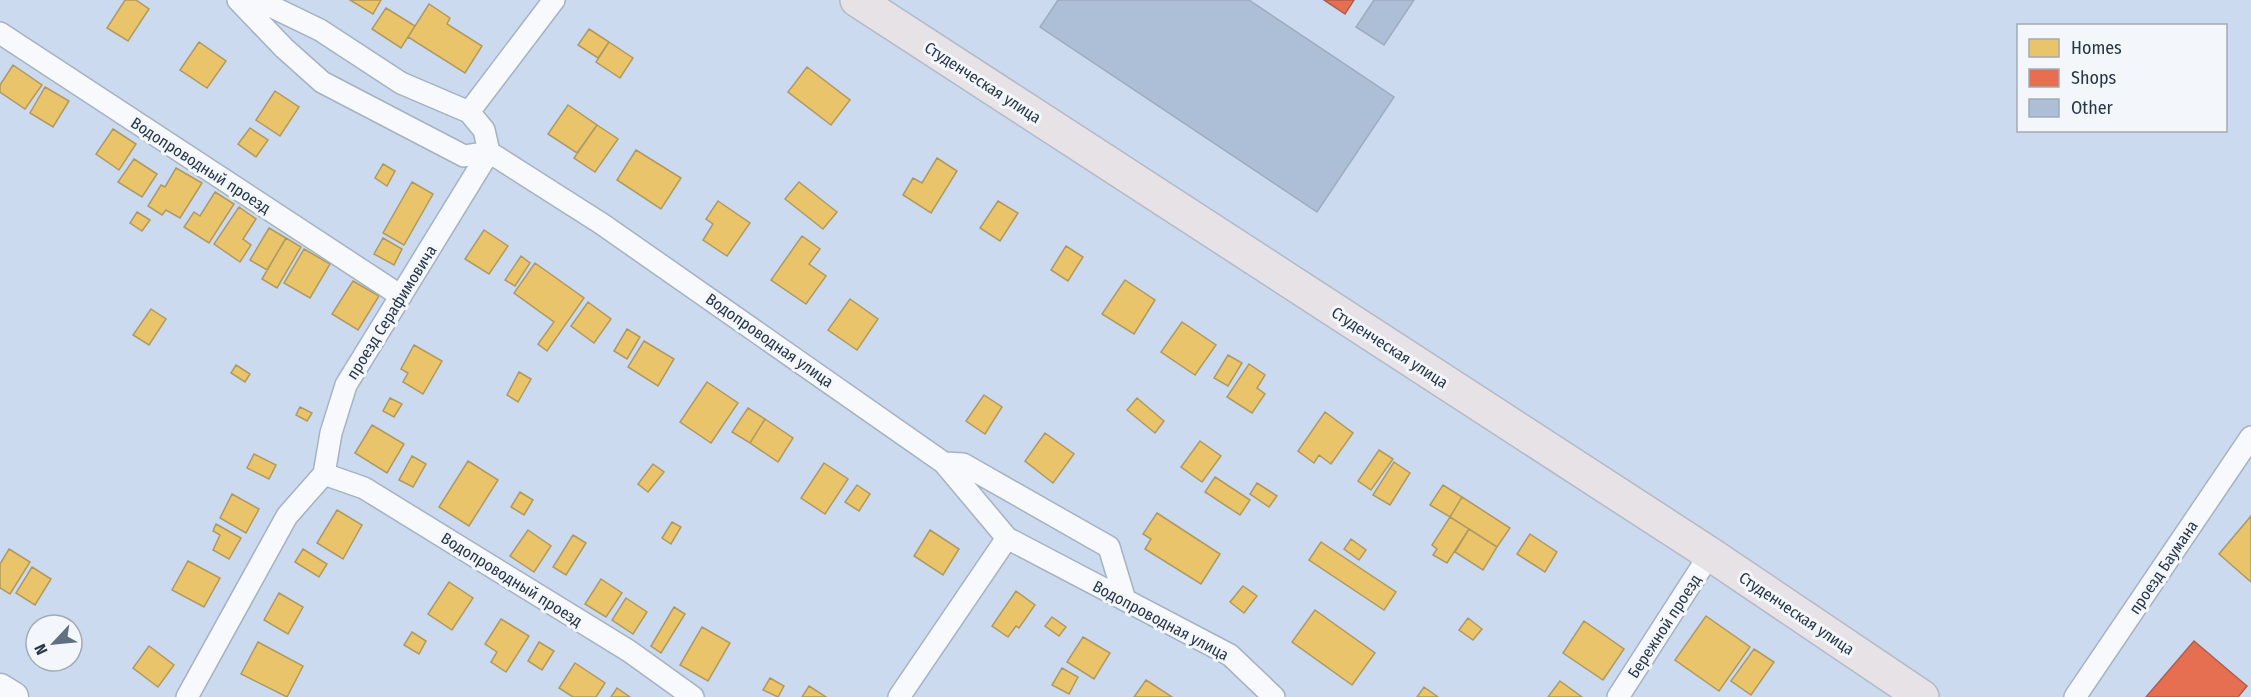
<svg xmlns="http://www.w3.org/2000/svg" width="2251" height="697" font-family="'Fira Sans Condensed',sans-serif">
<rect width="100%" height="100%" fill="#cbdaee"/>
<path fill="#e9c46a" stroke="#af9960" stroke-width="1.5" d="M125,0H136L149,9L128,41L107,28Z
M350,0H381L373,14Z
M429,4L450,18L447,24L482,46L465,73L408,37Z
M386,8L415,26L401,48L372,29Z
M589,29L609,42L598,58L578,45Z
M199,42L226,61L207,88L180,70Z
M609,42L633,58L620,78L596,62Z
M13,65L42,85L25,109L0,92V85Z
M807,67L850,100L831,125L788,92Z
M45,87L69,101L53,127L30,113Z
M275,91L299,107L280,136L256,120Z
M568,105L597,125L577,153L548,134Z
M597,125L618,139L595,172L574,158Z
M250,128L268,140L256,157L238,144Z
M113,129L136,144L119,170L96,154Z
M636,150L681,178L661,209L617,180Z
M937,158L957,171L931,213L903,195L913,178L922,183Z
M134,159L157,174L142,197L118,182Z
M383,164L395,171L387,186L375,178Z
M176,168L202,183L180,218L166,210L162,215L148,206L161,185L165,187Z
M412,182L433,194L404,245L383,233Z
M799,182L837,212L823,229L785,199Z
M215,192L234,204L209,243L184,227L194,212L200,216Z
M718,201L750,223L727,256L703,240L713,224L706,219Z
M998,201L1018,213L1000,241L980,228Z
M239,207L256,219L243,239L251,245L240,262L214,244Z
M137,212L150,220L142,231L130,223Z
M269,228L286,238L267,270L250,260Z
M484,230L508,246L489,274L465,259Z
M802,236L820,249L809,264L826,276L806,304L771,280Z
M286,238L301,247L277,288L262,279Z
M383,238L402,249L394,265L374,254Z
M1066,246L1083,257L1068,281L1051,270Z
M304,249L330,264L310,298L284,283Z
M521,256L530,263L515,286L505,280Z
M535,263L584,298L547,351L538,344L554,322L514,293Z
M1125,280L1155,300L1134,334L1102,314Z
M353,281L379,296L358,330L332,314Z
M850,299L878,319L857,350L828,330Z
M588,302L611,319L594,343L571,326Z
M151,309L166,319L149,345L133,335Z
M1182,322L1216,345L1195,375L1161,352Z
M627,329L640,337L627,359L614,351Z
M644,341L674,359L658,386L628,367Z
M414,345L442,361L423,394L403,382L408,373L401,369Z
M1228,355L1242,363L1228,386L1214,378Z
M1249,364L1265,375L1257,388L1265,394L1252,413L1227,397Z
M236,365L250,374L245,382L231,373Z
M519,372L531,379L518,402L507,395Z
M707,382L738,403L711,443L680,422Z
M984,395L1002,407L985,434L966,421Z
M390,398L402,404L394,417L383,411Z
M1137,398L1164,421L1155,433L1127,410Z
M300,407L312,413L307,421L296,415Z
M748,408L765,419L750,443L732,432Z
M1325,412L1353,433L1331,464L1319,455L1314,463L1298,451Z
M765,419L793,438L778,462L750,443Z
M372,425L404,444L387,473L355,453Z
M1045,433L1074,454L1053,483L1025,461Z
M1200,441L1221,456L1202,482L1181,467Z
M1379,450L1393,459L1371,490L1358,481Z
M254,454L276,465L269,479L247,468Z
M412,456L426,464L413,487L399,480Z
M468,461L498,480L469,526L439,507Z
M1394,462L1410,473L1390,505L1373,495Z
M824,463L848,479L825,514L801,498Z
M653,464L664,472L648,492L638,484Z
M1215,477L1250,500L1240,515L1205,492Z
M1257,483L1277,496L1269,507L1250,494Z
M857,485L870,494L859,511L845,502Z
M1443,485L1462,497L1450,517L1430,505Z
M520,492L533,500L524,515L511,507Z
M232,494L259,509L246,533L220,518Z
M1462,497L1510,528L1497,547L1450,517Z
M337,510L362,525L343,559L317,543Z
M1157,513L1220,554L1201,584L1145,549L1151,539L1143,534Z
M2251,516V582L2219,554Z
M1450,517L1469,529L1447,563L1433,555L1437,549L1432,545Z
M672,522L681,527L671,544L662,538Z
M216,524L241,538L229,559L213,550L220,535L213,531Z
M1469,529L1497,547L1483,570L1455,552Z
M528,530L551,546L534,572L510,556Z
M930,530L959,549L943,575L914,556Z
M1530,534L1557,552L1545,572L1517,554Z
M573,535L586,543L566,575L553,567Z
M1351,539L1366,550L1359,560L1344,549Z
M1321,542L1396,592L1384,610L1309,560Z
M9,549L30,562L10,594L0,588V564Z
M303,549L327,564L319,577L295,562Z
M188,561L220,578L204,607L172,590Z
M32,567L51,579L35,605L16,593Z
M601,579L622,593L606,617L585,604Z
M449,582L473,598L452,630L428,614Z
M1243,586L1257,596L1244,613L1230,602Z
M1016,591L1035,605L1019,628L1016,626L1008,637L992,626Z
M279,593L303,607L288,634L264,620Z
M626,598L647,612L633,634L612,620Z
M674,607L685,614L661,653L651,646Z
M1315,610L1375,653L1352,685L1292,642Z
M1706,616L1750,647L1719,691L1675,660Z
M1052,617L1066,627L1059,636L1045,626Z
M1468,618L1482,629L1473,640L1459,630Z
M501,619L529,636L506,672L491,662L497,652L485,644Z
M1584,621L1624,649L1603,680L1563,653Z
M702,627L730,643L708,681L680,665Z
M412,632L426,641L419,654L404,645Z
M1083,637L1110,653L1094,679L1067,662Z
M258,642L303,666L287,697L241,674Z
M539,642L554,651L542,670L528,661Z
M149,646L174,665L158,687L133,668Z
M1754,649L1774,662L1751,695L1731,681Z
M575,663L605,683L596,697H573L559,688Z
M1062,668L1078,677L1069,694L1052,685Z
M770,678L784,686L778,697L763,690Z
M1146,680L1172,697H1134Z
M1560,681L1582,697H1548Z
M809,686L826,697H802Z
M1424,687L1438,697H1417Z
M617,688L630,697H611Z"/>
<path fill="#e76f51" stroke="#ae5e4e" stroke-width="1.5" d="M1324,0H1354L1345,14Z
M2194,641L2247,686L2238,697H2146Z"/>
<path fill="#adbfd6" stroke="#9facbd" stroke-width="1.5" d="M1058,0H1249L1394,97L1317,212L1040,27Z
M1374,0H1414L1384,45L1356,27Z"/>
<g fill="none" stroke-linecap="round" stroke-linejoin="round">
<defs>
<path id="street" d="M238,0L284,48L322,82L464,156L489,152
M258,0L320,30L401,83L469,112L484,130L489,152L602,224L944,463L1007,538L1230,655L1274,697
M0,33L401,296
M469,112L554,0
M944,463L963,464L1109,547L1125,600
M324,474L364,488L629,651L693,697
M187,697L287,516L324,474L331,433L346,385L489,152
M899,697L1007,538
M1618,697L1710,554
M2075,697L2251,437"/>
<path id="secondary" d="M0,689L13,697"/>
<path id="primary" d="M857,0L1710,554L1922,697"/>
</defs>
<use href="#street" stroke="#a4b2c3" stroke-width="24"/>
<use href="#secondary" stroke="#a4b2c3" stroke-width="33"/>
<use href="#primary" stroke="#b2bac6" stroke-width="36"/>
<use href="#street" stroke="#f7f9fc" stroke-width="21"/>
<use href="#secondary" stroke="#f7f9fc" stroke-width="30"/>
<use href="#primary" stroke="#e7e2e6" stroke-width="33"/>
</g>
<g text-anchor="middle" stroke-width="6" stroke-linejoin="round" paint-order="stroke">
<g font-size="16" fill="#283648" stroke="#f3f7fc">
<text transform="translate(983 82) rotate(33)" y="6">Студенческая улица</text>
<text transform="translate(201 165) rotate(33)" y="6">Водопроводный проезд</text>
<text transform="translate(391 312) rotate(-58)" y="6">проезд Серафимовича</text>
<text transform="translate(770 340) rotate(35)" y="6">Водопроводная улица</text>
<text transform="translate(1390 347) rotate(33)" y="6">Студенческая улица</text>
<text transform="translate(2163 567) rotate(-56)" y="6">проезд Баумана</text>
<text transform="translate(512 579) rotate(32)" y="6">Водопроводный проезд</text>
<text transform="translate(1797 613) rotate(34)" y="6">Студенческая улица</text>
<text transform="translate(1161 620) rotate(28)" y="6">Водопроводная улица</text>
<text transform="translate(1664 626) rotate(-57)" y="6">Бережной проезд</text>
</g>
</g>
<rect x="2017" y="24" width="210" height="108" fill="#f3f7fc" stroke="#a2aab4" stroke-width="1.5"/>
<rect x="2029" y="39" width="30" height="18" fill="#e9c46a" stroke="#a2aab4" stroke-width="1.5"/>
<text x="2071" y="54" font-size="18" fill="#283648">Homes</text>
<rect x="2029" y="69" width="30" height="18" fill="#e76f51" stroke="#a2aab4" stroke-width="1.5"/>
<text x="2071" y="84" font-size="18" fill="#283648">Shops</text>
<rect x="2029" y="99" width="30" height="18" fill="#adbfd6" stroke="#a2aab4" stroke-width="1.5"/>
<text x="2071" y="114" font-size="18" fill="#283648">Other</text>
<g transform="translate(54 643) rotate(244)"><circle r="28" fill="#f3f7fc" stroke="#a2aab4" stroke-width="1.5"/>
<path d="M0-4.5L10 22L0 15L-10 22Z" fill="#616f82"/>
<text y="-9" font-size="16" font-weight="bold" text-anchor="middle" fill="#283648">N</text>
</g>
</svg>
